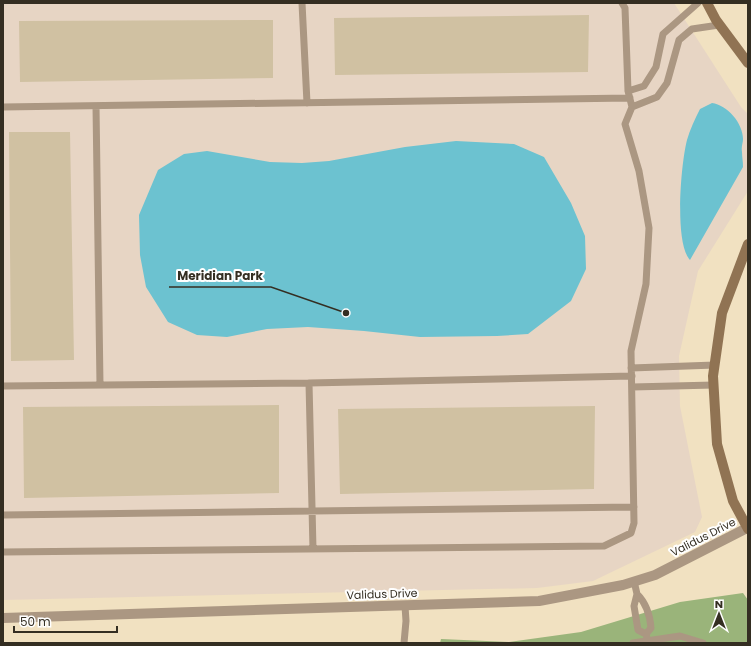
<svg xmlns="http://www.w3.org/2000/svg" width="751" height="646" font-family="Poppins,sans-serif">
<rect width="100%" height="100%" fill="#f1e1c1"/>
<path fill="#e7d5c4" d="M3,3H674L741,107L748,114V191L698,271L679,356L680,406L702,517L695,532L593,581L537,588L3,600Z"/>
<path fill="#9ab47a" d="M743,593L748,600V643H440L441,639L509,642L581,632L680,602Z"/>
<path fill="#6cc2d0" d="M712,103C727,105 743,123 743,139C743,143 741,147 742,152C742,157 743,161 743,167L690,260C674,243 681,163 687,140C690,129 695,119 700,109Z
M456,141L514,144L544,157L571,203L585,236L586,269L571,301L528,334L497,336L420,337L364,331L308,327L267,329L227,337L197,335L168,322L146,287L140,255L139,215L158,170L184,154L207,151L270,162L302,163L329,161L405,147Z"/>
<path fill="#d0c1a2" d="M589,15L588,72L335,75L334,18Z
M273,20V78L20,82L19,21Z
M9,132H70L74,360L11,361Z
M279,405V493L24,498L23,407Z
M595,406L594,489L340,494L338,409Z"/>
<g fill="none" stroke-linecap="round" stroke-linejoin="round">
<path stroke="#ab9782" stroke-width="7" d="M302,3L307,103
M628,91L644,86L656,67L663,34L698,3
M96,106L100,385
M3,107L630,98
M632,107L657,97L667,83L679,40L692,29L719,25
M631,368L715,365
M3,386L309,383
M632,387L714,385
M3,515L634,507
M313,549L309,383L632,376
M3,552L604,546L631,533L634,523L631,351L646,284L649,228L639,171L625,124L632,107L628,91L625,8L622,3
M634,581L637,594L634,606L638,630L646,634L648,643
M637,594C647,604 650,615 651,628L646,634
M404,643L406,621L405,606
M633,643L680,636L703,643"/>
<path stroke="#ab9782" stroke-width="10" d="M3,618L539,601L623,585L655,575L747,528"/>
<path stroke="#907353" stroke-width="10" d="M707,3L716,20L748,63
M748,244L722,313L713,376L717,444L733,501L748,529"/>
</g>
<g text-anchor="middle" stroke-width="4" stroke-linejoin="round" paint-order="stroke">
<g font-size="11" fill="#342e22" stroke="#fff">
<text transform="translate(703 537) rotate(-27)" y="4">Validus Drive</text>
<text transform="translate(382 594) rotate(-2)" y="4">Validus Drive</text>
</g>
</g>
<path fill="none" stroke="#342e22" stroke-width="1.5" d="M346 313L271 287H169"/>
<circle fill="#342e22" stroke="#fff" stroke-width="1.5" cx="346" cy="313" r="4"/>
<g font-size="12" text-anchor="middle" font-weight="bold" fill="#342e22" stroke="#fff" stroke-width="4" stroke-linejoin="round" paint-order="stroke">
<text x="220" y="280">Meridian Park</text>
</g>
<rect width="751" height="646" fill="none" stroke="#342e22" stroke-width="8"/>
<g transform="translate(719 614)" stroke="#ffffff" stroke-width="3" paint-order="stroke">
<path d="M0-3L7 15L0 10L-7 15Z" fill="#342e22"/>
<text y="-6" font-size="11" font-weight="bold" text-anchor="middle" fill="#342e22">N</text>
</g>
<path d="M14 626v6h103v-6" fill="none" stroke="#342e22" stroke-width="2"/>
<text x="20" y="626" font-size="12" fill="#342e22" stroke="#ffffff" stroke-width="3" paint-order="stroke">50 m</text>
</svg>
